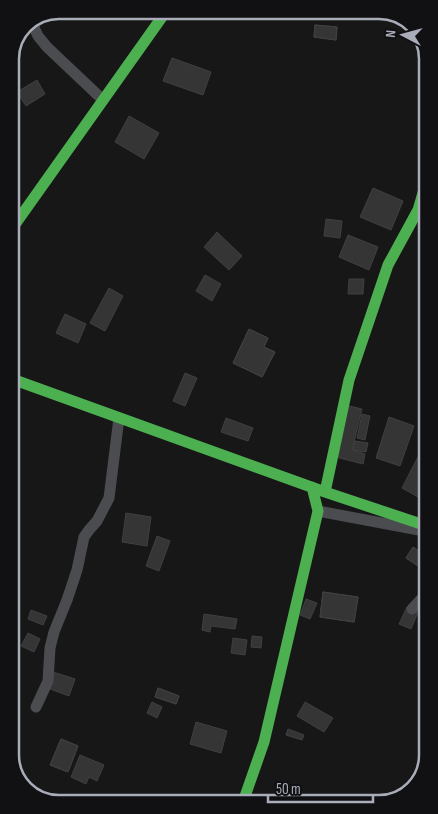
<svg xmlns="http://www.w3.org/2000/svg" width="438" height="814" font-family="'Sofia Sans Condensed',sans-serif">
<rect width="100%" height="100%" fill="#171717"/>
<path fill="#353536" stroke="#3f4043" d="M315,25L337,27L336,40L314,37Z
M315,25L337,27L336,40L314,37Z
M172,58L211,72L203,95L163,81Z
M37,80L45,94L26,106L17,92Z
M129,116L159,133L144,159L115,142Z
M373,188L403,201L391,230L360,217Z
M326,219L342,221L340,238L324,236Z
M217,232L242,256L229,270L204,247Z
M348,235L378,247L369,270L339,257Z
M205,275L221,284L212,301L196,291Z
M349,279H364L363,294H348Z
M109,288L123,296L105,331L90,323Z
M65,314L86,324L78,343L56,333Z
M249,329L268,338L264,347L275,352L262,377L233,363Z
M249,329L268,338L264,347L275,352L262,377L233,363Z
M185,373L197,378L185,406L173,401Z
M345,405L362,409L352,450L365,454L363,464L332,456Z
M362,414L370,416L365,440L357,438Z
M389,417L414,426L400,466L376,458Z
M226,418L253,428L248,441L221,432Z
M355,441L368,443L366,452L353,450Z
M421,451L426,454L427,502L402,488Z
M126,513L151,517L147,546L122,542Z
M157,536L170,541L159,571L146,566Z
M413,547L427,557V569L426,571L406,558Z
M413,547L427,557V569L426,571L406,558Z
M323,592L358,597L354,622L320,617Z
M323,592L358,597L354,622L320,617Z
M306,599L317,603L310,619L300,615Z
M407,607L418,612L411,629L399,624Z
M31,610L47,616L43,625L28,619Z
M204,614L237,619L235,629L211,626L210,632L202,630Z
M28,633L40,639L34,652L21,646Z
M252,636L262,637L261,648L251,647Z
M233,638L247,640L245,655L231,653Z
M47,670L75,679L69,696L42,686Z
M158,688L179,696L176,704L155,697Z
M158,688L179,696L176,704L155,697Z
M152,702L162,707L157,718L147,713Z
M305,702L333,718L324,732L297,716Z
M196,722L227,731L221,753L190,744Z
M288,729L304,735L302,740L286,735Z
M61,739L78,746L68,772L50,765Z
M61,739L78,746L68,772L50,765Z
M80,755L104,765L97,781L89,777L86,784L71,777Z"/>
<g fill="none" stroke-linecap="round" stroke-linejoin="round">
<path stroke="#4b4c50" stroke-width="11" d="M31,21L38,36L47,47L103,100
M318,511L419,530
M412,609L427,593
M36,707L48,681L50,648L54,632L67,600L77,570L84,537L89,530L97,521L109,498L119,418"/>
<path stroke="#4caf50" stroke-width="11" d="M11,230L167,10
M12,379L325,492L427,526
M325,492L349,380L388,265L418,210L425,186
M243,802L264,742L318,511L312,487"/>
</g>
<path d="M0 0H438V814H0ZM59 19H379A40 40 0 0 1 419 59V755A40 40 0 0 1 379 795H59A40 40 0 0 1 19 755V59A40 40 0 0 1 59 19Z" fill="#111113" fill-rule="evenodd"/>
<path fill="none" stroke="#a8adb8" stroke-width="2.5" d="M59 19H379A40 40 0 0 1 419 59V755A40 40 0 0 1 379 795H59A40 40 0 0 1 19 755V59A40 40 0 0 1 59 19Z"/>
<g transform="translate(403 35) rotate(276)" stroke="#111113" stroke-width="4" paint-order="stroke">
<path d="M0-4L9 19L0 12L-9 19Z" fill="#a8adb8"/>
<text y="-8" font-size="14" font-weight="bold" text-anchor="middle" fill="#a8adb8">N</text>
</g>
<path d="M268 794v8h105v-8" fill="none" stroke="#a8adb8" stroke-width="2.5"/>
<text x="276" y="794" font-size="15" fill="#a8adb8" stroke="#111113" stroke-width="4" paint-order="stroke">50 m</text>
</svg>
